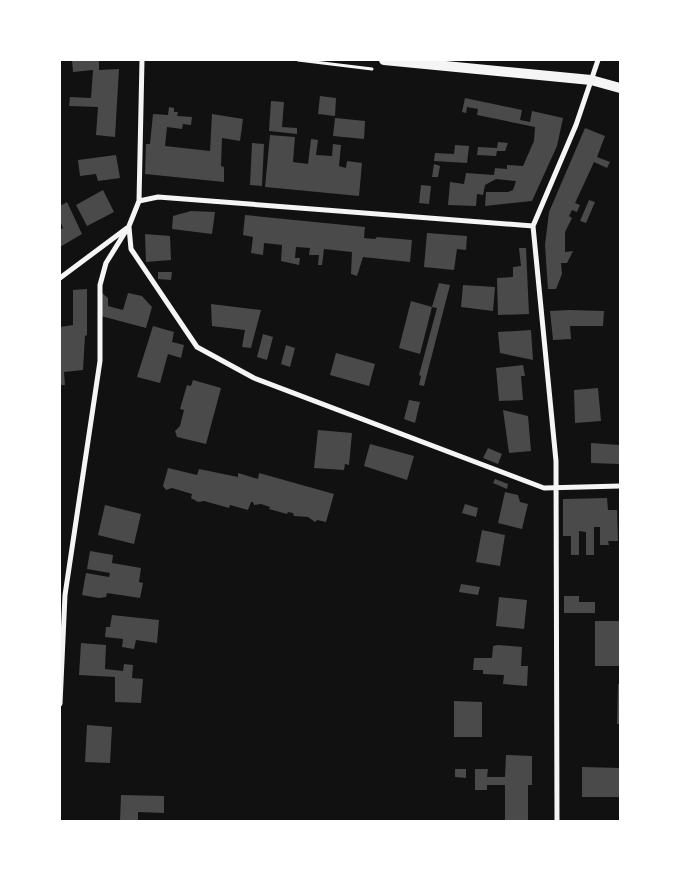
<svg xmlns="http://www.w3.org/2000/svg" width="680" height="881" font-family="Overpass,sans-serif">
<rect width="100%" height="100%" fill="#111"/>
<path fill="#4a4a4a" d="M72,60L99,61V70L119,69L115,137L96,135L98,107L69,106L70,97L91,98L93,70L73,72Z
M320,96L336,98L335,116L318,114Z
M465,98L522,110L520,120L530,122L532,111L563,118L557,146L532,201L485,206L486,192H508L513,190L516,181L496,179L485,185L483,195L477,194L476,206L448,205L450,182L464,184L466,173L494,175L495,168L507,169V165L523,166L534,141L535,127L477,115L478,109L467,107L466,113L462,112Z
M271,101L284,102L282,127L297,128V134L269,131Z
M169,107L174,108V112H178L177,116L192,117L191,125L183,124L182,129L167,127L165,146L210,151L212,114L243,119L240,141L222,138L221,166L224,167V182L145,174L146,144H150L153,114L168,115Z
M335,118L365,121L364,139L333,136Z
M585,128L605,136L597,157L610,162L607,168L594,162L583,186L575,203L580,205L577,212L572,210L569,216L572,218L565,232V252L573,251L567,263H561L562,274L556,289H548L545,245L549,212Z
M270,135L295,137L293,162L308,164L311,139L318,140L316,155L332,156L333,144L341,145L339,166L346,168L347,161L362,163L359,196L265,187Z
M498,142L508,143L505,151H497L496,156L477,155L478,147L497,148Z
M252,143L264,144L262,186L250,185Z
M455,145L469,146L467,163L434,161L435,153L454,154Z
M116,155L120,178L98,181L96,174L80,176L78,160Z
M434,164L440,166L438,177H432Z
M421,185L431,186L429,204L419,203Z
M103,190L114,212L87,226L76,205Z
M589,200L595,202L586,223L580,221Z
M67,202L82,234L60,247V230L63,228L60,221V206Z
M191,211L215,212L212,234L172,229L173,216Z
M245,215L365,227L364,238L375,239L377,237L412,240L410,262L363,257L357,276L351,274L352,252L324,249L322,265H318L319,255H309L310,248L296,247L295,258H300L299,265L281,261L282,245L264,243L263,255L251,253L253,237L243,235Z
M427,233L467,236L466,250L457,249L454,270L424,267Z
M145,234L170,236L171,260L146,262Z
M519,248H526L529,314L498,315L497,278L513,277V267L521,266Z
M158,272H172L171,280L158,279Z
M439,283L450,285L424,386L419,385L421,376L419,375L437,308L432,307L420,354L399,348L411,301L432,307Z
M463,285L495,287L493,311L461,307Z
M87,289V335L85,336L83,370L64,372L65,385H60V327L73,325V290Z
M101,292L108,298V306L123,310L128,293L142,296L152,307L146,328L101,316Z
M211,304L261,310L251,348L242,347L245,330L212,326Z
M569,310L604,311L603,326H570L571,339L553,340L550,311Z
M153,326L174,332L172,342L184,345L181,358L168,354L160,383L137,377Z
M531,330L533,360L500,353L498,332Z
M263,334L273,337L267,360L257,357Z
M286,345L295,348L290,367L281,364Z
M336,353L375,364L369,386L330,375Z
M523,365L525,376H521L523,400L499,401L496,368Z
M193,380L221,388L206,444L177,437L175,431L180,426L184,410L180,409L187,385L191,386Z
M598,388L601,421L575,423L574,390Z
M409,400L420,402L415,423L404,419Z
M503,410L528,416L531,451L509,453Z
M318,430L352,433L349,465L345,464L344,470L314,468Z
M591,443L619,445V464L591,463Z
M370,444L414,456L407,480L364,466Z
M488,448L502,454L498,464L483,458Z
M168,468L197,475L199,469L238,477V473L258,479L259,473L334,494L326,522L317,520L315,522L308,517L294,516L293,513L288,512L287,514L269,509L270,507L261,504L254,505L253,502H251L248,510L230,505L229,508L204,501L198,502L191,498L192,494L172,488L166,490L163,486Z
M495,479L508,484L507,489L493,483Z
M505,492L518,495L520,502L528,504L522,529L498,523Z
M607,498L608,510H617L618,541H608L609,545H600V527H594V555H586V532L579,531V555H571V536H563V499Z
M465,504L478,508L476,517L462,513Z
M105,505L141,514L134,544L98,535Z
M482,530L505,535L500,566L476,562Z
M90,551L113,555L112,563L141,568L139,582L143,583L140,598L107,593L106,597L99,598L82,595L86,573L109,577L110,573L87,569Z
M461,584L480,587L478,595L459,592Z
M564,596H579V602H595V613H564Z
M499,597L527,600L524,629L496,626Z
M112,615L159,620L157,643L136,640L134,649L122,647L123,639L105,637L106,627H110Z
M595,621H620V666H595Z
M81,643L106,645L105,669L123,671L124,664L133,665L132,678L143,679L141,703L115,702V677L79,675Z
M498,645L522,647L521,666H528L527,686L503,684L504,675L483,674V670H473L474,658H492L493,646Z
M618,684H620V724H617Z
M454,701L482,702V737H454Z
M87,725L112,727L110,763L85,762Z
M506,755L532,756V785H528V821H505V785H487V790H475V769H488L487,777H505Z
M582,767L620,768V797H582Z
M455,769H466V778L455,777Z
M121,795L164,796V813L138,812V821H120Z"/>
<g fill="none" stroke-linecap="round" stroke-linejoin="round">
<path stroke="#f5f5f5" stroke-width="3" d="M298,60L372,69"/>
<path stroke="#f5f5f5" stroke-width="5" d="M139,201L158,197L533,226
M129,227L131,249L197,347L254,378L544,488L620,486
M60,278L127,228
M60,704L65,595L100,361V285L106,263L129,226L139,201L142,60
M557,821L556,461L533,226L576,125L598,60"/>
<path stroke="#f5f5f5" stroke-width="10" d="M384,60L591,80L620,88"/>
</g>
<rect width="680" height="881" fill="none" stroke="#ffffff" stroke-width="122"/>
</svg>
